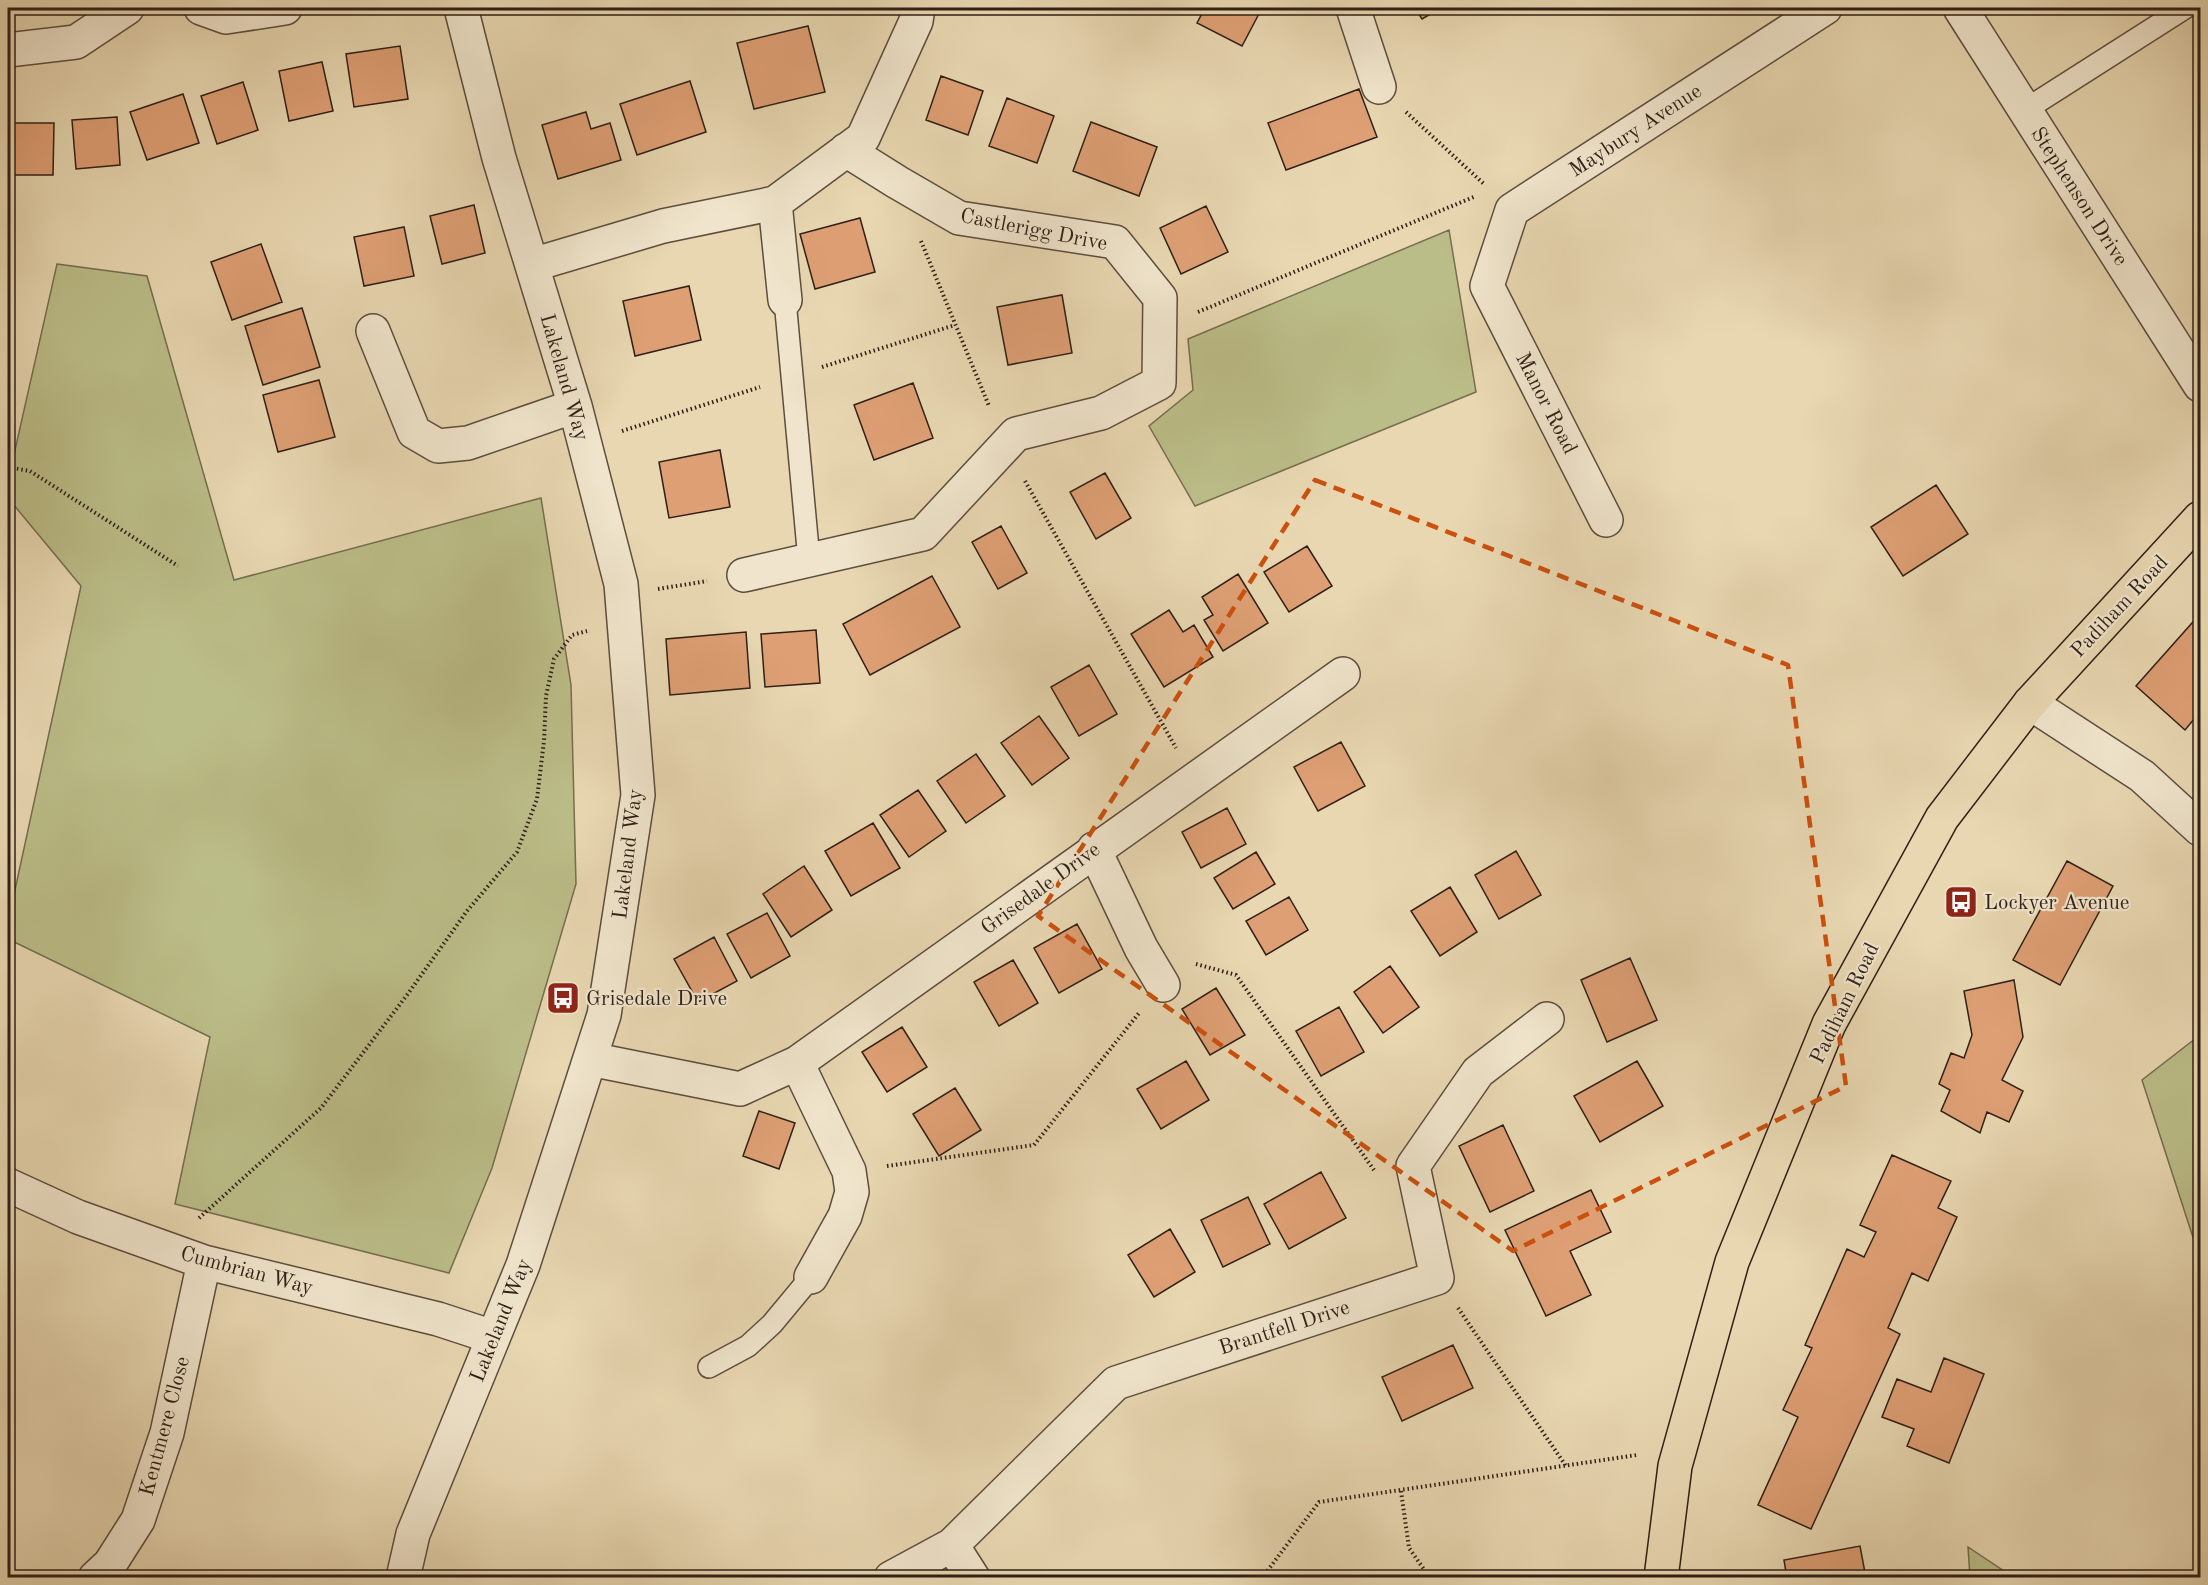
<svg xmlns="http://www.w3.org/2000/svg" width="2208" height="1585" font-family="'Old Standard TT',serif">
<rect width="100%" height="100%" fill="#e8d7b1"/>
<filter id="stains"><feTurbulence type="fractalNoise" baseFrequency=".00333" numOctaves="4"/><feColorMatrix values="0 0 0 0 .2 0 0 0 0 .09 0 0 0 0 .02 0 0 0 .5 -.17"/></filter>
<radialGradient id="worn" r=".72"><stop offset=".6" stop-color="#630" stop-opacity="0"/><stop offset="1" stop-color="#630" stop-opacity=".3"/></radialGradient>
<path fill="#bbbd88" stroke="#756e50" stroke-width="1.5" d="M1449,230L1476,392L1195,506L1149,426L1193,390L1188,339Z
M57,264L147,276L234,580L541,498L571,685L576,884L492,1168L449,1273L175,1204L210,1037L8,939V922L81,586L8,498V481Z
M2200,1035V1259L2142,1080Z
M1968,1547L2013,1577H1970Z"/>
<path fill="#de9f74" stroke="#2f1f17" stroke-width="1.5" d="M1205,8H1262L1242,46L1197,23Z
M1415,8H1441L1422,19Z
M808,26L825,92L754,109L737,43Z
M400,46L408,99L354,107L346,54Z
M322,62L333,111L289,121L279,71Z
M941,76L983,91L968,135L926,120Z
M690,81L706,132L637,155L620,104Z
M243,82L258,130L217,144L201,96Z
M1359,89L1377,137L1286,170L1268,123Z
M183,94L199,143L147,160L130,112Z
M1007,98L1054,116L1037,163L989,146Z
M586,112L591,129L610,123L621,160L558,179L542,125Z
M117,117L120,165L76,169L72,120Z
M1091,122L1157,147L1139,196L1073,171Z
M8,123H54L53,175H8Z
M474,205L485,253L442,264L430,216Z
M1206,206L1228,252L1181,274L1160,228Z
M860,218L875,272L815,289L800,234Z
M404,227L414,276L364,286L354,237Z
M261,244L282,302L232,320L211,262Z
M689,286L701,340L635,356L623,301Z
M1062,295L1072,353L1008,365L997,307Z
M302,308L320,367L263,385L245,326Z
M319,380L335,437L278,452L263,395Z
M913,383L933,438L874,460L854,405Z
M720,450L730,507L669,518L659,462Z
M1105,473L1131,518L1096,539L1070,492Z
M1936,485L1968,534L1903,576L1871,527Z
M1001,526L1027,573L998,589L972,542Z
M1307,546L1332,586L1289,612L1264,572Z
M1238,574L1268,623L1223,651L1204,620L1213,615L1202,597Z
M932,576L960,627L870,675L843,624Z
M1169,610L1183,632L1194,625L1213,657L1164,687L1131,634Z
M2200,614V712L2185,730L2136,686Z
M816,630L820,683L765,687L761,634Z
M746,632L750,688L670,695L666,639Z
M1089,665L1117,714L1079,736L1051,687Z
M1039,716L1069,758L1032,785L1001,743Z
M1341,742L1365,786L1318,811L1294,767Z
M976,754L1005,796L966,823L937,781Z
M918,790L946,831L909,857L880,815Z
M1227,808L1246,844L1201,868L1182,832Z
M873,823L900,868L851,896L825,851Z
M1516,851L1541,895L1499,919L1475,875Z
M1256,852L1275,884L1233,909L1214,878Z
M2067,861L2113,886L2060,985L2013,960Z
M804,866L832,910L791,937L763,894Z
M1450,887L1477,932L1440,956L1411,911Z
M1289,897L1308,930L1266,955L1246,921Z
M767,913L790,956L751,978L727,934Z
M1077,924L1102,969L1059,993L1034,948Z
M714,937L737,981L698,1002L674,959Z
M1630,958L1657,1020L1607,1042L1581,980Z
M1013,960L1038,1003L999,1026L974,982Z
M1390,966L1419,1007L1383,1033L1354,992Z
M2014,980L2023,1037L2002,1080L2023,1091L2009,1122L1987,1112L1980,1133L1941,1111L1950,1090L1939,1084L1951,1053L1964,1058L1972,1035L1964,991Z
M1216,988L1245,1035L1210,1055L1182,1009Z
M1339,1007L1364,1052L1321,1076L1296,1031Z
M902,1027L927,1067L887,1092L862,1052Z
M1186,1061L1209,1100L1161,1129L1137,1089Z
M1637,1061L1663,1106L1600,1142L1574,1096Z
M955,1088L981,1130L939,1156L913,1114Z
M759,1111L795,1123L779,1169L743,1156Z
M1503,1125L1534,1191L1490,1212L1459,1146Z
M1892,1155L1951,1181L1938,1208L1957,1217L1928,1281L1912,1273L1888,1328L1900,1334L1811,1529L1758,1505L1798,1417L1783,1410L1812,1348L1805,1345L1847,1249L1864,1257L1876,1232L1860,1225Z
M1321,1172L1346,1218L1289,1249L1264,1204Z
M1591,1190L1611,1232L1570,1251L1591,1295L1546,1316L1505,1230Z
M1248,1197L1270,1244L1223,1267L1201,1220Z
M1170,1229L1195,1272L1154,1297L1128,1255Z
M1453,1345L1473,1388L1402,1421L1382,1377Z
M1944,1358L1984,1374L1949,1463L1907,1446L1914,1429L1882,1417L1897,1379L1931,1392Z
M1860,1546L1866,1578H1787L1784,1560Z"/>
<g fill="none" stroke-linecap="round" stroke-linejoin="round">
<defs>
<path id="lane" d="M2025,110L2185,8
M785,300L809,560
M709,1367L748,1346L772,1324L811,1277"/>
<path id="street" d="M201,8L226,17L285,8
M1353,8L1379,87
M1960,8L2200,385
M8,50L76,42L127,8
M775,203L785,300
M532,265L663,226L775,203L863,138L916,21L918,8
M373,331L414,432L438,446L468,443L575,406
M1606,520L1487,286L1512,210L1825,8
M744,575L923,534L1016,434L1101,413L1159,383L1160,298L1115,242L959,218L897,182L846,150
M2030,703L2142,776L2200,829
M1094,849L1141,948L1163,985
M590,1059L740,1089L797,1063L1343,674
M797,1063L849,1171L852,1192L845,1216L811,1277
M8,1185L78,1217L204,1262L438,1319L493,1337
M952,1545L973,1578
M95,1578L110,1564L138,1520L167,1433L204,1262
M403,1578L413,1534L523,1265L604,1015L638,795L621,584L575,406L499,158L461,8
M891,1578L952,1545L1116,1383L1437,1278L1413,1166L1478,1072L1547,1019"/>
<path id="primary" d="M1661,1578L1675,1466L1732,1262L1829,1024L1942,818L2030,703L2200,518"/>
</defs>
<use href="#lane" stroke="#5d4d3e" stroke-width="24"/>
<use href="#street" stroke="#5d4d3e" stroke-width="36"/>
<use href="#primary" stroke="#2f1f17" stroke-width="36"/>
<path stroke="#2f1f17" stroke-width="4" stroke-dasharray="1.5 3" stroke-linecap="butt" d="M1406,112L1484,184
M921,241L989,406
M1198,312L1476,196
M822,367L955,325
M622,431L760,387
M8,467L30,471L178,566
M1025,481L1176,748
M658,589L707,581
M1196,964L1236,975L1374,1170
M887,1166L1034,1145L1139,1013
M199,1218L321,1108L407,995L467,911L517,852L537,799L544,741L546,696L554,659L572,635L587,631
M1458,1308L1566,1466
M1401,1491L1409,1548L1430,1578
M1262,1578L1319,1502L1637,1455"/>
<use href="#lane" stroke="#f0e5cc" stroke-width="21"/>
<use href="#street" stroke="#f0e5cc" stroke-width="33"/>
<use href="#primary" stroke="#e8d7b1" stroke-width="33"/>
</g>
<path fill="none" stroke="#cc500e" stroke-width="4.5" stroke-dasharray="12 8" stroke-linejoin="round" d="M1315,480L1788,665L1846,1086L1513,1251L1038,916Z"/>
<defs>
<symbol id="bus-square" viewBox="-11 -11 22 22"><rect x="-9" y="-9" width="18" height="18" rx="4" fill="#8f2418" stroke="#f0e5cc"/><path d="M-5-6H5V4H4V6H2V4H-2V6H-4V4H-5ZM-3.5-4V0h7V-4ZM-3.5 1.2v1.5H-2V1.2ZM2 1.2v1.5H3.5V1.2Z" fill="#fff"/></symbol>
</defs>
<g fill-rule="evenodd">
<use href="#bus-square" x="1942" y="883" width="38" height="38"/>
<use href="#bus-square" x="544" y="979" width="38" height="38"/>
</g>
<g text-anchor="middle" stroke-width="4.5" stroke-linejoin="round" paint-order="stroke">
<g font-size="21" fill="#2f1f17" stroke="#f0e5cc">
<text transform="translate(1635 130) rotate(-33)" y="7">Maybury Avenue</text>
<text transform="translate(2080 196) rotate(57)" y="7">Stephenson Drive</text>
<text transform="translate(1034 229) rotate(11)" y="7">Castlerigg Drive</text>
<text transform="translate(565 377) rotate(74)" y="7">Lakeland Way</text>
<text transform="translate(1547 403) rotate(63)" y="7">Manor Road</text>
<text transform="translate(2119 606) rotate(-47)" y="7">Padiham Road</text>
<text transform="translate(627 854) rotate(-83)" y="7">Lakeland Way</text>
<text transform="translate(1040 888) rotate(-36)" y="7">Grisedale Drive</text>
<text transform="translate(1844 1003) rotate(-64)" y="7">Padiham Road</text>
<text transform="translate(247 1270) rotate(15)" y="7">Cumbrian Way</text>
<text transform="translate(500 1320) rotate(-68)" y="7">Lakeland Way</text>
<text transform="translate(1284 1327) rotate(-18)" y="7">Brantfell Drive</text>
<text transform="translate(164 1426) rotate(-75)" y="7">Kentmere Close</text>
</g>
<g font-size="21" fill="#2f1f17" stroke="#f0e5cc" text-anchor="start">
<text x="1984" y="909">Lockyer Avenue</text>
<text x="586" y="1005">Grisedale Drive</text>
</g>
</g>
<rect width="2208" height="1585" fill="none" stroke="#e8d7b1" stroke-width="30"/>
<rect x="9" y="9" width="2190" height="1567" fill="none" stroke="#2f1f17" stroke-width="3"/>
<rect x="15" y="15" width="2178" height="1555" fill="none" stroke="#2f1f17" stroke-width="1.5"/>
<rect width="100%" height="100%" filter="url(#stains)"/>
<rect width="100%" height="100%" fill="url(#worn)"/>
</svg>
